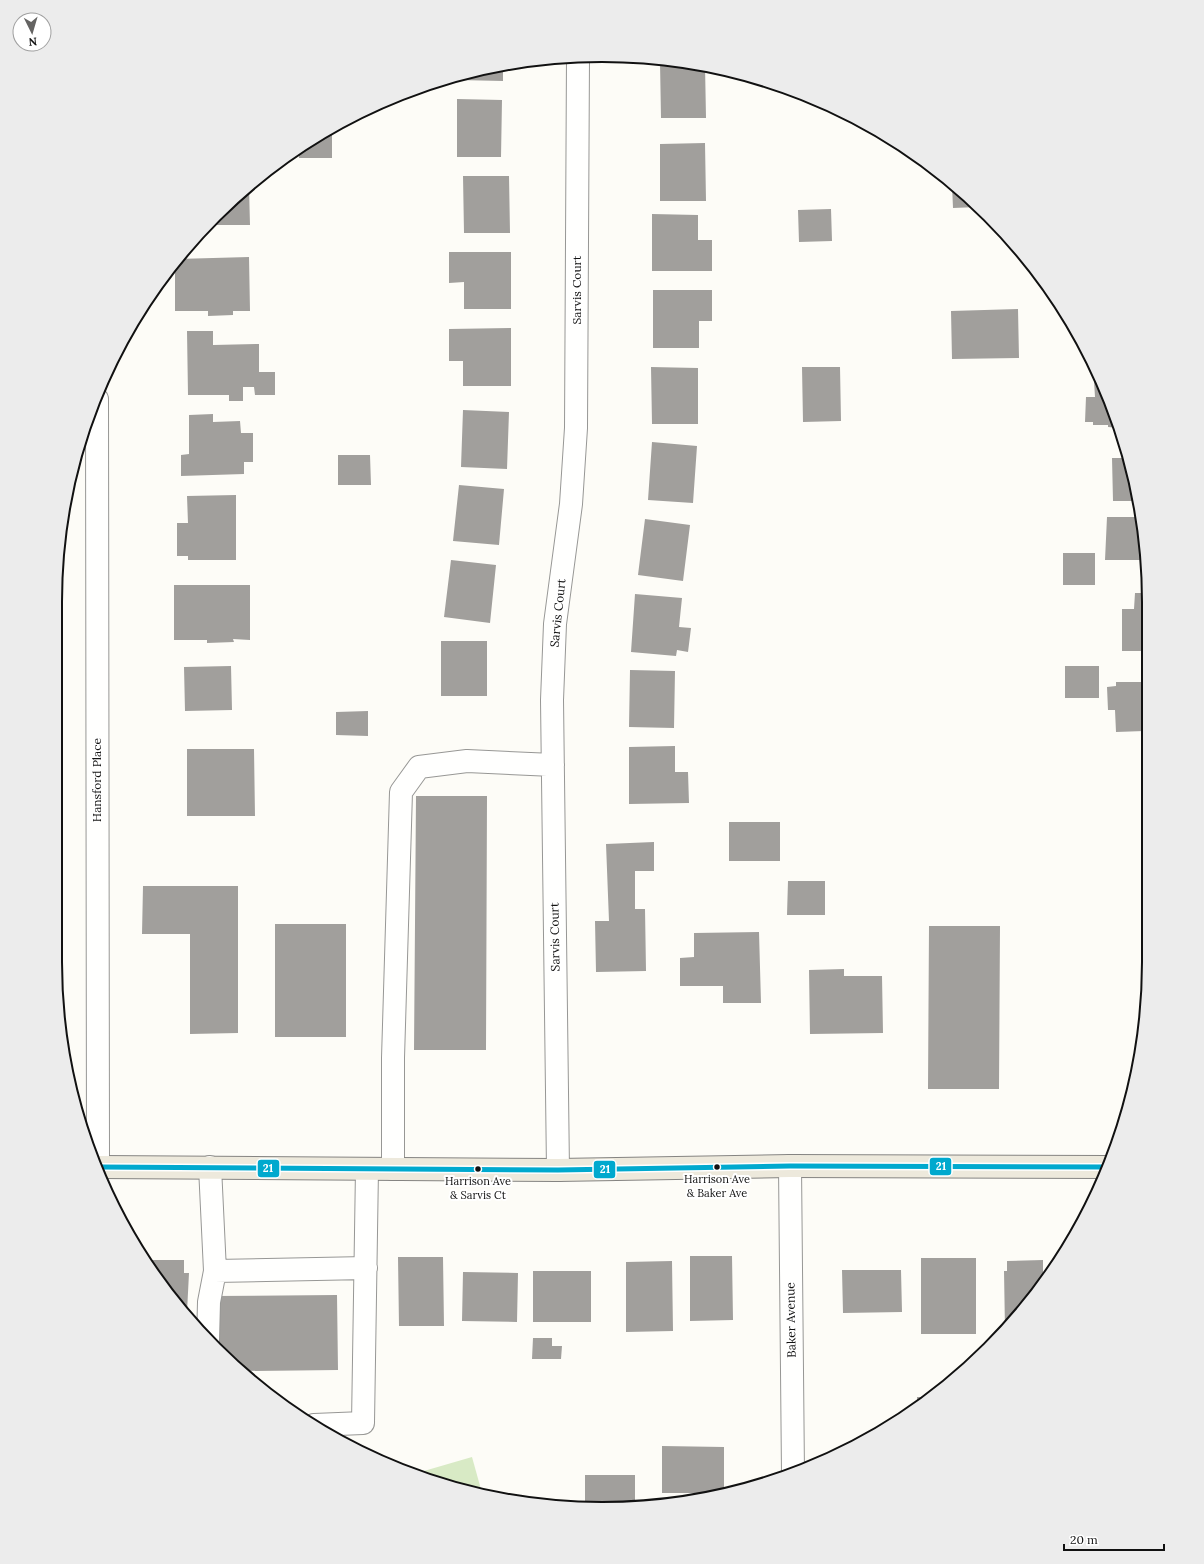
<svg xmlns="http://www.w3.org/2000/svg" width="1204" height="1564" font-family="Lora,serif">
<rect width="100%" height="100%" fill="#fdfcf7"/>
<path fill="#d8eac5" d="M472,1457L482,1493L461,1490L417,1473Z"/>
<path fill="#a19f9c" d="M668,61L705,65L706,118H661L660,62Z
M496,65H503V81L458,80V77Z
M457,99L502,100L501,157H457Z
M332,129V158H299V147Z
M705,143L706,201H660V144Z
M463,176H509L510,233H464Z
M952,185L978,207L953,208Z
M249,187L250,225H206L215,215Z
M831,209L832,241L799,242L798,210Z
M652,214L698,215V240H712V271H652Z
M449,252H511V309H464V282L449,283Z
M249,257L250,311H233V315L208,316V311H175V261L177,259Z
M653,290H712V321H699V348H653Z
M1018,309L1019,358L952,359L951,311Z
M511,328V386H463V361H449V329Z
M187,331H213V345L259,344V372H275V395H255L254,387H243V401H229V395H188Z
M651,367L698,368V424H652Z
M802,367H840L841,421L803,422Z
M1094,381H1098L1120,428L1108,427V425H1093V422H1085L1086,397H1095Z
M463,410L509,412L507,469L461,467Z
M213,414V422L240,421L241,433H253V462H244V474L181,476V455L189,454V415Z
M652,442L697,446L693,503L648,500Z
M338,455H370L371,485H338Z
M1112,458H1127L1137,501H1113Z
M459,485L504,489L499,545L453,541Z
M236,495V560H188V556H177V523H188L187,496Z
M1107,517H1141L1144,531V560H1105Z
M645,519L690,525L683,581L638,575Z
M1063,553H1095V585H1063Z
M451,560L496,565L490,623L444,617Z
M174,585H250V640L233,639L234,642L207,643V640H174Z
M1135,593H1144V651H1122V609H1134Z
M635,594L682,598L679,627L691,628L688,652L677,650L676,656L631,652Z
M441,641H487V696H441Z
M231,666L232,710L185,711L184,667Z
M1065,666H1099V698H1065Z
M630,670L675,671L674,728L629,727Z
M1116,682H1144V731L1116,732L1115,710H1108L1107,687L1116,686Z
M368,711V736L336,735V712Z
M675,746V772H688L689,803L629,804V747Z
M187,749H254L255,816H187Z
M416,796H487L486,1050H414Z
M729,822H780V861H729Z
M654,842V871H635V909H645L646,971L596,972L595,921H609L606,844Z
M788,881H825V915H787Z
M143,886H238V1033L190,1034V934H142Z
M275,924H346V1037H275Z
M929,926H1000L999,1089H928Z
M759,932L761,1003H723V986H680V958L694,957V933Z
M844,969V976H882L883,1033L810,1034L809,970Z
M690,1256H732L733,1320L690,1321Z
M398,1257H443L444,1326H399Z
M921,1258H976V1334H921Z
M151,1260H184V1273H189L187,1312L151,1265Z
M1043,1260V1275L1050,1274L1005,1330L1004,1271H1007V1261Z
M672,1261L673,1331L626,1332V1262Z
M842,1270H901L902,1312L843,1313Z
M533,1271H591V1322H533Z
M463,1272L518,1273L517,1322L462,1321Z
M337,1295L338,1370L244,1371L214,1348V1296Z
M533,1338H552V1346H562L561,1359H532Z
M917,1397H930L917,1408Z
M662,1446L724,1447V1493H662Z
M585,1475H635V1505L616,1507H585Z"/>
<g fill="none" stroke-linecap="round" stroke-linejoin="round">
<defs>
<path id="minor" d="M97,399L98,1162
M790,1166L793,1474
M210,1167L215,1271L366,1268
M393,1169V1058L401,792L419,767L467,761L553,765
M558,1170L552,700L555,624L571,504L576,428L578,57
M208,1340L209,1302L215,1271
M314,1425L363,1423L367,1169"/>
<path id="major" d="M100,1167L558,1170L790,1166L1109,1167"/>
</defs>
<use href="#minor" stroke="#979795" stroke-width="24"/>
<use href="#major" stroke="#858482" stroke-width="24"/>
<use href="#minor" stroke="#fffffe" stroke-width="22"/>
<use href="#major" stroke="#ede9dc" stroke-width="22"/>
<defs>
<path id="bus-1" d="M100,1167L558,1170L790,1166L1109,1167"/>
</defs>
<use href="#bus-1" stroke="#fff" stroke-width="8"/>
<use href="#bus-1" stroke="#00a9ce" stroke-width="5"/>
</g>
<g fill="#111" stroke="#fff" stroke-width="1.5">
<circle cx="717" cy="1167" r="3.5"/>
<circle cx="478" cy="1169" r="3.5"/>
</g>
<g text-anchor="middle" stroke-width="4" stroke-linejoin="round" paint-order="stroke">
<g font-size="11" fill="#111" stroke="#fff">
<text x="717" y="1183">Harrison Ave<tspan x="717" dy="14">&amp; Baker Ave</tspan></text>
<text x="478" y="1185">Harrison Ave<tspan x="478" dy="14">&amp; Sarvis Ct</tspan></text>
</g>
<g font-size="12" fill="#111" stroke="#fff">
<text transform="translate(577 290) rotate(-90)" y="4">Sarvis Court</text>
<text transform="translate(558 613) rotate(-84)" y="4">Sarvis Court</text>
<text transform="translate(97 780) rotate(-90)" y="4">Hansford Place</text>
<text transform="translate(555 937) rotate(-91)" y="4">Sarvis Court</text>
<text transform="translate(791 1320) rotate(-91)" y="4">Baker Avenue</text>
</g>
</g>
<path d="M0 0H1204V1564H0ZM602 62H602A540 540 0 0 1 1142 602V962A540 540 0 0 1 602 1502H602A540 540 0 0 1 62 962V602A540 540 0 0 1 602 62Z" fill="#ececec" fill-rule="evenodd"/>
<path fill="none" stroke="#111" stroke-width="2" d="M602 62H602A540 540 0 0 1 1142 602V962A540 540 0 0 1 602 1502H602A540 540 0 0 1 62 962V602A540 540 0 0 1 602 62Z"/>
<g stroke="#fff" stroke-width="1.5">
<rect x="929" y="1157" width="23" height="19" rx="4" fill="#00a9ce"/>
<rect x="257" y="1159" width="23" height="19" rx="4" fill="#00a9ce"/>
<rect x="593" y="1160" width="23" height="19" rx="4" fill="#00a9ce"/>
</g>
<g font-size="11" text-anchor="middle" font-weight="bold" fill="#fff">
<text x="941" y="1170">21</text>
<text x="268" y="1172">21</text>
<text x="605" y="1173">21</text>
</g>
<g transform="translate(32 32) rotate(175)"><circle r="19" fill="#ffffff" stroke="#a0a0a0"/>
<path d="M0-3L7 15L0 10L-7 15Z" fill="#646362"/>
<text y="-6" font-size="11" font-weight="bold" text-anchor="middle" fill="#111111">N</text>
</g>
<path d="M1064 1544v6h100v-6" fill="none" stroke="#111111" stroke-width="2"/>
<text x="1070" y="1544" font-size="12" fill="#111111" stroke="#ffffff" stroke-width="3" paint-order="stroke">20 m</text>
</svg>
